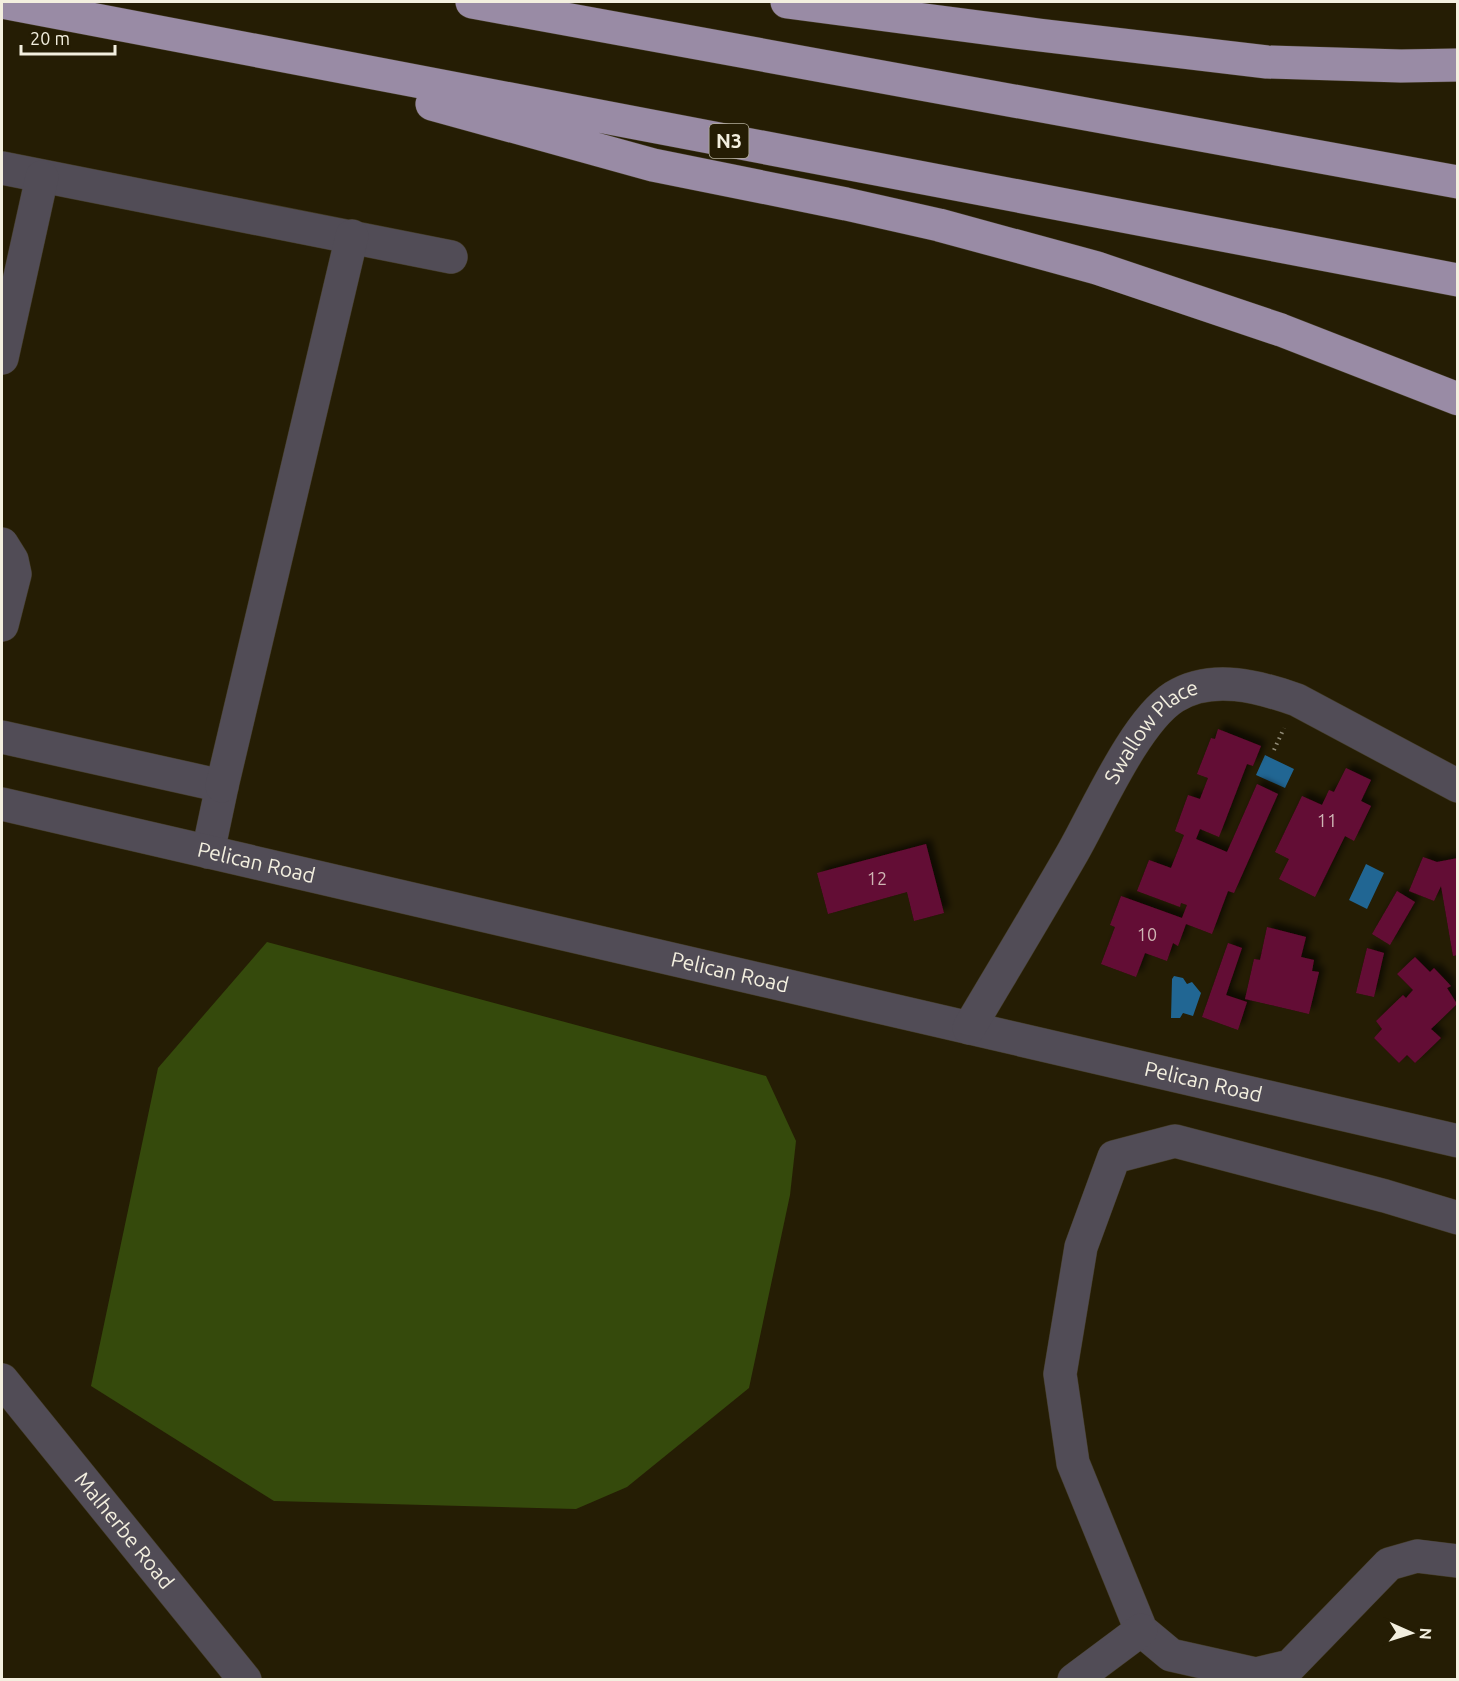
<svg xmlns="http://www.w3.org/2000/svg" width="1459" height="1681" font-family="Ubuntu,sans-serif">
<defs>
<filter id="shadow"><feDropShadow dx="5.5" dy="-5.5" stdDeviation="3" flood-color="#0009"/></filter>
</defs>
<rect width="100%" height="100%" fill="#251d04"/>
<path fill="#354a0c" d="M267,942L766,1076L796,1141L790,1195L749,1388L627,1487L576,1509L274,1501L91,1386L158,1068Z"/>
<path fill="#216693" d="M1265,755L1294,769L1285,788L1256,775Z
M1366,864L1384,873L1367,909L1349,900Z
M1174,976L1183,978L1187,984L1192,982L1201,993L1193,1016L1183,1013L1180,1018H1171L1172,979Z"/>
<path fill="#630b35" filter="url(#shadow)" d="M1218,729L1261,746L1253,766L1247,764L1219,837L1200,829L1196,839L1227,852L1257,784L1278,794L1234,893L1228,891L1212,934L1186,924L1178,946L1173,943L1167,961L1145,953L1136,977L1101,964L1115,927L1110,925L1121,896L1182,918L1187,905L1181,903L1180,907L1137,891L1149,860L1171,868L1184,835L1175,831L1188,795L1200,799L1208,778L1197,774L1211,738L1215,739Z
M1346,768L1371,780L1361,801L1371,806L1354,841L1345,836L1315,897L1279,879L1289,859L1275,852L1302,796L1322,805L1329,790L1334,792Z
M926,844L944,913L914,921L907,892L828,914L817,873Z
M1423,857L1437,862L1458,858V955L1453,956L1441,886L1434,901L1409,891Z
M1397,891L1415,902L1390,945L1372,934Z
M1267,927L1306,937L1301,957L1314,960L1312,971L1319,972L1309,1014L1245,999L1254,959L1260,960Z
M1228,943L1242,948L1226,995L1247,1002L1238,1030L1202,1017Z
M1367,948L1384,953L1374,997L1356,993Z
M1415,957L1430,972L1434,968L1451,986L1447,988L1457,1004L1431,1029L1441,1038L1415,1063L1407,1055L1399,1063L1374,1038L1382,1029L1376,1021L1403,995L1406,998L1413,990L1397,974Z"/>
<g fill="none" stroke-linecap="round" stroke-linejoin="round">
<defs>
<g id="minor">
<path d="M2,168L451,257"/>
<path d="M2,358L42,177"/>
<path d="M2,544L12,560L15,574L2,625"/>
<path d="M2,737L222,786L208,852"/>
<path d="M222,786L352,236"/>
<path id="s1" d="M2,804L1458,1141"/>
<path id="s2" d="M969,1028C1004,969 1039,911 1073,852C1097,810 1135,722 1174,697C1212,673 1260,687 1297,700L1458,786"/>
<path d="M1458,1218L1385,1196L1175,1141L1114,1157L1081,1247L1060,1374L1073,1463L1141,1630L1171,1655L1256,1674L1290,1666L1389,1564L1417,1556L1458,1561"/>
<path id="s3" d="M2,1380L245,1680"/>
<path d="M1074,1680L1141,1630"/>
</g>
<path id="highway" d="M2,2L1458,280
M472,2L1458,182
M787,2L1039,35L1267,62L1401,66L1458,65
M432,104L653,165L846,204L939,225L1097,268L1281,330L1458,399"/>
</defs>
<use href="#minor" stroke="#423a23" stroke-width="34"/>
<use href="#highway" stroke="#423a23" stroke-width="34"/>
<path stroke="#918b77" stroke-width="4" stroke-dasharray="1.5 4.5" stroke-linecap="butt" d="M1274,750L1284,728"/>
<use href="#minor" stroke="#514c56" stroke-width="33"/>
<use href="#highway" stroke="#998ba5" stroke-width="33"/>
</g>
<g text-anchor="middle" stroke-width="6" stroke-linejoin="round" paint-order="stroke">
<g font-size="18" fill="#cfb6b4">
<text x="1327" y="827">11</text>
<text x="877" y="885">12</text>
<text x="1147" y="941">10</text>
</g>
<rect fill="#251d04" stroke="#b5b09d" stroke-width="1.5" x="709.5" y="124" width="39" height="34" rx="4.5"/>
<g font-size="20" font-weight="bold" fill="#f3efdf">
<text x="729" y="148">N3</text>
</g>
<g font-size="21" fill="#f3efdf" stroke="#251d04">
<text dy="7" stroke="none"><textPath href="#s2" startOffset="350">Swallow Place</textPath></text>
<text dy="7" stroke="none"><textPath href="#s1" startOffset="261">Pelican Road</textPath></text>
<text dy="7" stroke="none"><textPath href="#s1" startOffset="747">Pelican Road</textPath></text>
<text dy="7" stroke="none"><textPath href="#s1" startOffset="1233">Pelican Road</textPath></text>
<text dy="7" stroke="none"><textPath href="#s3" startOffset="194">Malherbe Road</textPath></text>
</g>
</g>
<rect width="1459" height="1681" fill="none" stroke="#f3efdf" stroke-width="6"/>
<g transform="translate(1411 1633) rotate(93)" stroke="#251d04" stroke-width="4.5" paint-order="stroke">
<path d="M0-4.5L10 22L0 15L-10 22Z" fill="#f3efdf"/>
<text y="-9" font-size="16" font-weight="bold" text-anchor="middle" fill="#f3efdf">N</text>
</g>
<path d="M21 45v9h94v-9" fill="none" stroke="#f3efdf" stroke-width="3"/>
<text x="30" y="45" font-size="18" fill="#f3efdf" stroke="#251d04" stroke-width="4.5" paint-order="stroke">20 m</text>
</svg>
